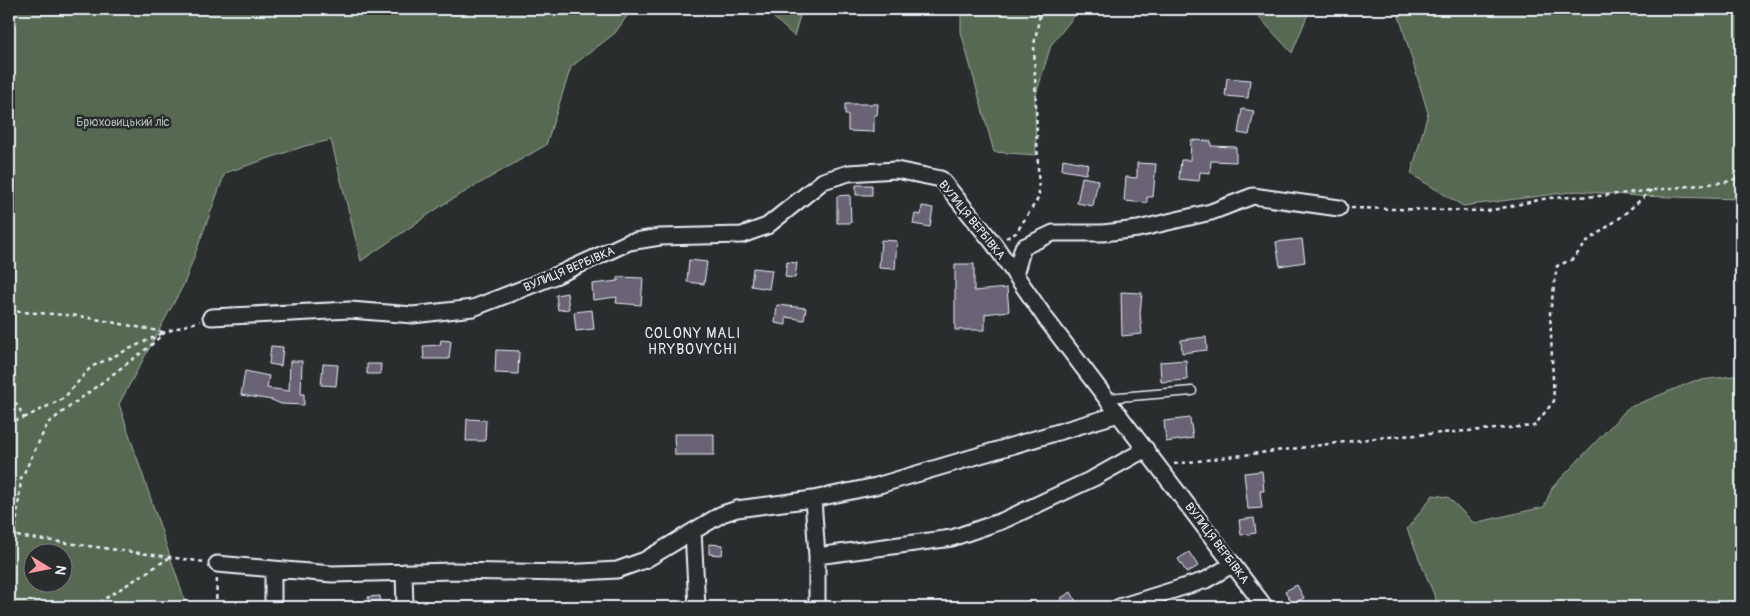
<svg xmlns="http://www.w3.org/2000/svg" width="1750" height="616" font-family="Pangolin,sans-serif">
<rect width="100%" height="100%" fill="#2a2d2e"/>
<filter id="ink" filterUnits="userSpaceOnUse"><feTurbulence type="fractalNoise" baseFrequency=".02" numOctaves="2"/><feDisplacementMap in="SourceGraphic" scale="10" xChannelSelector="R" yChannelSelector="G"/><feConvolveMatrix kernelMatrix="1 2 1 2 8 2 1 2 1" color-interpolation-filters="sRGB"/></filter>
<g filter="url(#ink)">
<path fill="#586952" stroke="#a0ada5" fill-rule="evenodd" d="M9,9H632L615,33L571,67L546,145L444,204L361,261L331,140L305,146L225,173L184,284L119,404L187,607H9ZM32,554H62V584H32Z
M764,9H802L794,36Z
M961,9H1080L1051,45L1035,98L1036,155L994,152L961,32Z
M1258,9H1310L1292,53L1258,16Z
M1397,9H1741V199L1638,196L1578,191L1463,206L1411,174L1428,113Z
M1741,375V607H1439L1407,529L1433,495L1448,497L1474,523L1544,507L1552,488L1628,408L1694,381Z"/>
<path fill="#6a6374" stroke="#e8f1f8" d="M1227,78L1250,80L1248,98L1225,96Z
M845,104H878L877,115H874V132L848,131V115H845Z
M1242,109L1254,111L1249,135L1238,133Z
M1191,140L1211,141V146L1236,147V162L1211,161L1210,173L1200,172L1199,181L1179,179L1181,160H1190Z
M1063,159L1088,164L1086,174L1062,170Z
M1137,163L1156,164L1153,197H1147V203L1124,201L1126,177L1137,178Z
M1082,177L1098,180L1093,206L1077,203Z
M856,185H872V195H856Z
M850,195L851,223H837V196Z
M922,206L933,208L930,227L913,224L915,214L921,215Z
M1302,239L1305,262L1280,266L1276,242Z
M881,240L897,241L895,269L879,268Z
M689,260L707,262L704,284L687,282Z
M787,262L797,263L795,278L785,277Z
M955,264H974V291L1007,288L1009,311L985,314V330H955Z
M753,268L772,270L769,289L751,286Z
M618,277L643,278L641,305L616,303L617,297L593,300L592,284L618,281Z
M1121,292L1142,293L1140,314L1142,334L1122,336Z
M567,293L569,309L558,310L556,295Z
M777,305L806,308L804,320L786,317V325L775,323Z
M592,310L594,329L576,331L574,312Z
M1206,337L1207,350L1182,353L1181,340Z
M441,340L451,341L449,359H424L423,346L440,345Z
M271,346L283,347L281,366L269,364Z
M496,350L519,351L518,374L495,373Z
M1186,360L1187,380L1161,382L1160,362Z
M290,361H302L301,394H304V405L281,404L272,400L241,395L245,371L269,376L267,388L289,391Z
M323,364L338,365L336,386L321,385Z
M367,364H381L380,374H367Z
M1190,418L1193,438L1166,442L1164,421Z
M467,419L486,420L485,441H466Z
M674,434H714V455H675Z
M1262,471L1264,491H1260L1262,508L1248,509L1244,473Z
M1254,518L1256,533L1241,535L1239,520Z
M709,544L723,545L722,555L709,554Z
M1189,552L1198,566L1187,573L1178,559Z
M1297,585L1304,598L1292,604L1285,591Z
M1071,592L1079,607H1065L1061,598Z
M380,596L381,607H369L368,597Z"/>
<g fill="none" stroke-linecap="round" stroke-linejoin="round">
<defs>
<path id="service" d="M1107,398L1192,391"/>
<path id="minor" d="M1015,275L1023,247L1053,233H1103L1138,229L1211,212L1253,196L1339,208
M211,317L350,310L413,315L473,308L555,276L629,242L660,237L742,235L767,226L823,181L849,173L896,170L941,179L994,244L1046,319L1265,607
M813,499L817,556V607
M693,531L697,607
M817,556L952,538L1002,521L1094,478L1146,449
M217,564L332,574L454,571L564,573L617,570L645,560L722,514L737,509L813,499L876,486L1119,414
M404,572L405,607
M273,607V569
M1119,607L1206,580L1233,564"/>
</defs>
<use href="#service" stroke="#e8f1f8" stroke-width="11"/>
<use href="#minor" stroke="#e8f1f8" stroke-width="19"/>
<path stroke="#e8f1f8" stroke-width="2.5" stroke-dasharray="4 4" stroke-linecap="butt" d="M1351,208L1488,211L1548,198L1600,196L1726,182L1741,177
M1006,238L1016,233L1039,197L1034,45L1041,9
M9,311L80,316L163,332
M9,397L18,406L24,418L9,422
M24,418L64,398L91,367L163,333
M1174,464L1376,438L1534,426L1554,401L1550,313L1557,266L1573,259L1589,240L1621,217L1654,188
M9,535L205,562
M15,536L21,479L48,423L149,347L165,332L200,321
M92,607L169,558
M216,607L217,578"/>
<use href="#service" stroke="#2a2d2e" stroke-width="8"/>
<use href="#minor" stroke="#2a2d2e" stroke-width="15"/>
</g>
</g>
<g text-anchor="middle" stroke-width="5" stroke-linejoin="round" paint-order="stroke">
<g font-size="12" fill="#aebbb6" stroke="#2a2d2e">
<text x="123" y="126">Брюховицький ліс</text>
</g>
<g font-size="12" fill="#e8f1f8" stroke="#2a2d2e">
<text transform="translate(972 220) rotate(51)" y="4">ВУЛИЦЯ ВЕРБІВКА</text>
<text transform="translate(569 269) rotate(-23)" y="4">ВУЛИЦЯ ВЕРБІВКА</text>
<text transform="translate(1217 543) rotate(53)" y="4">ВУЛИЦЯ ВЕРБІВКА</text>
</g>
<g font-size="14" letter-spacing="1" fill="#e8f1f8" stroke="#2a2d2e">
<text x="693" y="338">COLONY MALI<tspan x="693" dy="16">HRYBOVYCHI</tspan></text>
</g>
</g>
<rect width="1750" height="616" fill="none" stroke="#2a2d2e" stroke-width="30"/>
<rect x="15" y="15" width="1720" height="586" fill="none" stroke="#e8f1f8" stroke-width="2" filter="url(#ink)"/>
<g transform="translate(48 568) rotate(100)"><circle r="24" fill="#2a2d2e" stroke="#767b7f"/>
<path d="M0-4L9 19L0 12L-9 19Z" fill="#ff9aa2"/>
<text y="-8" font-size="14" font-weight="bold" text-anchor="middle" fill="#e8f1f8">N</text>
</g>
</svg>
